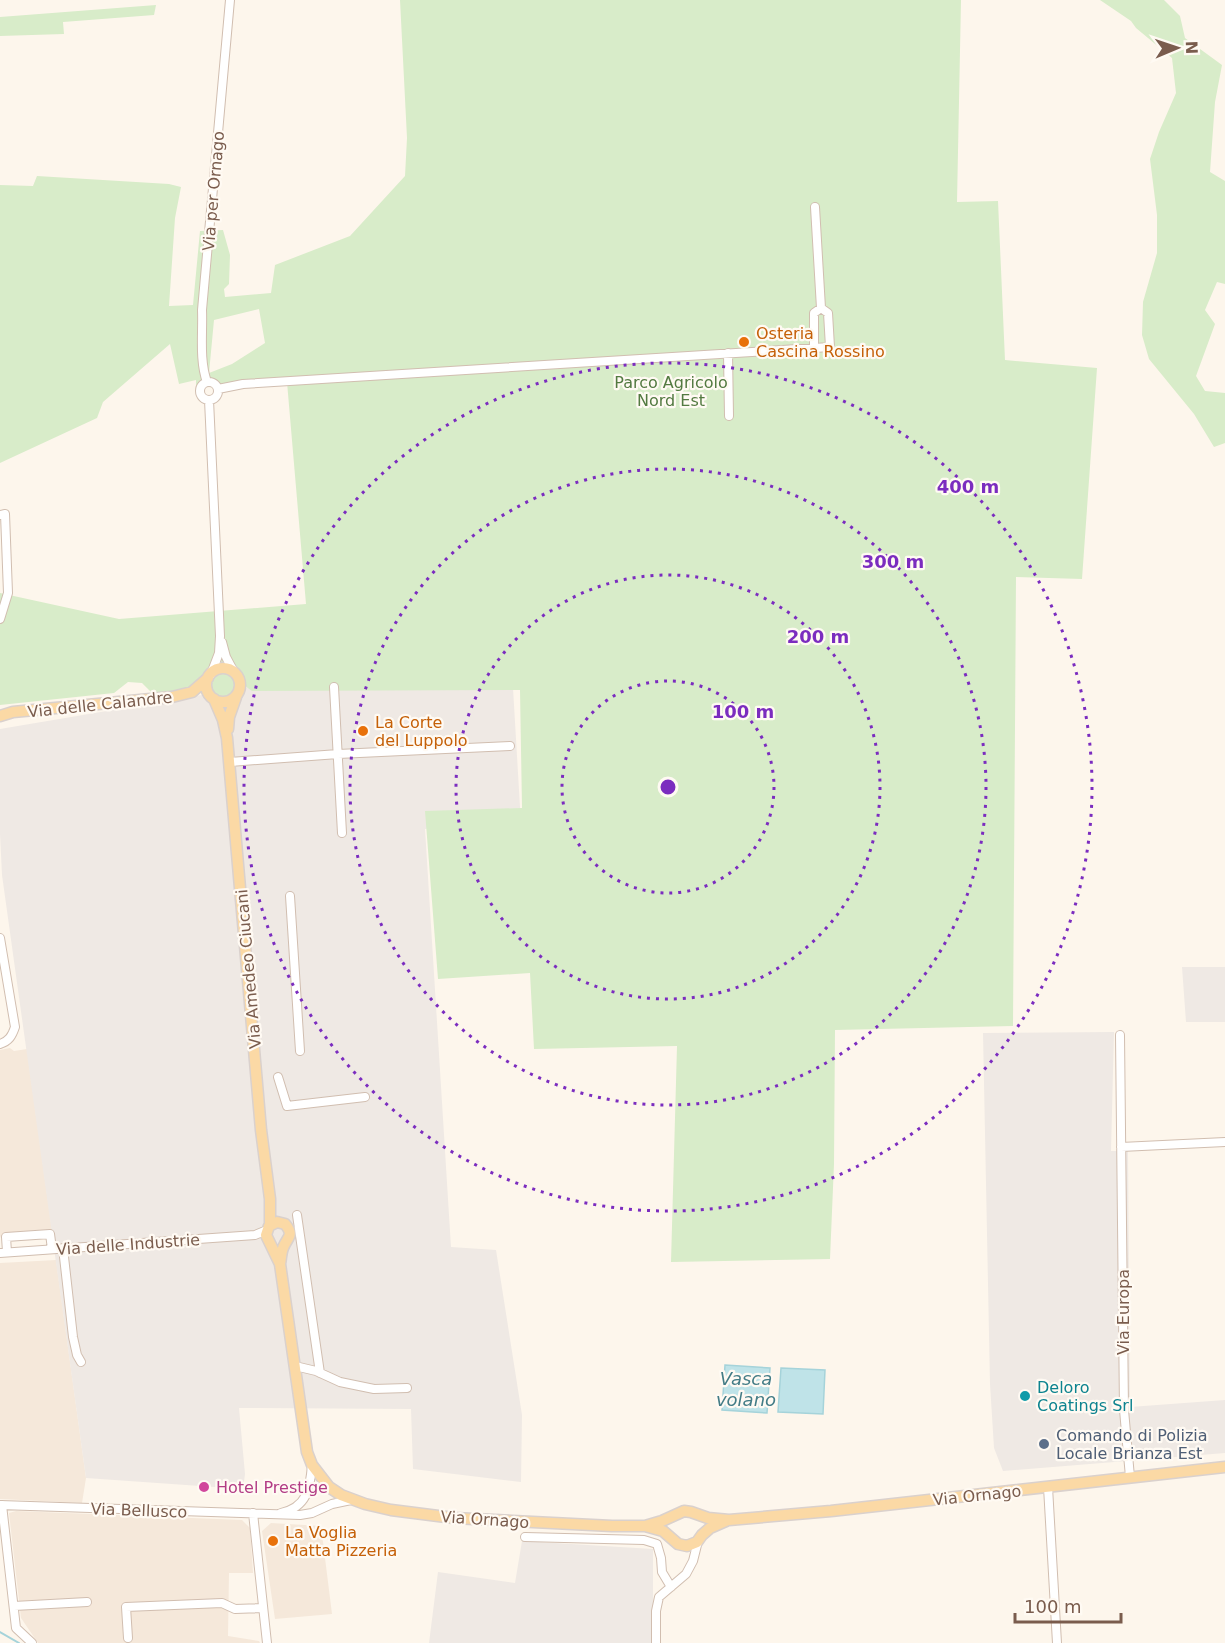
<svg xmlns="http://www.w3.org/2000/svg" width="1225" height="1643" font-family="'DejaVu Sans',sans-serif">
<rect width="100%" height="100%" fill="#fdf6ec"/>
<path fill="#f5e8da" d="M10,1048L14,1051L27,1049L52,1230L1,1236L0,1238V1050Z
M56,1260L86,1478L82,1503L0,1499V1263Z
M16,1511L242,1520L250,1528L253,1573H229L228,1636L259,1641L260,1643H38L21,1618L9,1513Z
M271,1523L321,1526L332,1614L275,1619L262,1531Z"/>
<path fill="#efe9e4" d="M512,671L521,824L425,829L451,1247L496,1250L522,1415L521,1482L413,1469L411,1409L239,1408L245,1474L243,1489L86,1478L2,875L0,834V729L249,687Z
M1182,967H1225V1022H1186Z
M1114,1032L1111,1151H1128L1130,1407L1225,1400V1453L1003,1471L994,1448L990,1384L983,1033Z
M522,1541L653,1549V1643H429L438,1572L515,1583Z"/>
<path fill="#d8ecc9" fill-rule="evenodd" d="M400,0H961L957,202L998,201L1005,360L1097,368L1082,579L1016,577L1013,1026L835,1030L834,1164L830,1259L671,1262L677,1046L534,1049L530,973L438,979L425,811L522,808L520,690L252,691L241,683H236C235,691 232,697 222,697L214,693H152L142,683L128,682L114,693L0,705V593L119,619L306,604L287,382L196,385V380L179,384L170,344L103,402L97,418L0,463V185L33,186L37,176L169,184L181,187L175,218L169,306L193,305L200,231L223,230L230,255L229,284L224,289L225,297L271,293L275,265L350,236L405,176L407,138ZM259,309L265,343L232,364L209,373L214,320Z
M1100,0H1164L1180,16L1185,38L1222,65L1215,102L1210,172L1225,181V284L1217,282L1205,310L1215,324L1196,376L1205,391L1225,393V443L1214,447L1194,414L1149,359L1142,335L1143,302L1157,253V215L1150,159L1159,132L1176,93L1172,58L1136,28L1131,21Z
M156,5L154,15L63,22L64,34L0,36V17Z"/>
<path fill="#bfe3e8" stroke="#a5d3da" stroke-width="1.5" d="M725,1365L770,1368L767,1413L722,1410Z
M781,1368L825,1370L823,1414L778,1412Z"/>
<g fill="none" stroke-linecap="round" stroke-linejoin="round">
<path stroke="#a5d3da" stroke-width="2" d="M0,1632L19,1643"/>
<defs>
<path id="minor" d="M814,348V313L821,308L815,207
M728,353L729,416
M207,382C199,360 203,332 202,310L230,0
M200 391a9 9 0 1 1 18 0a9 9 0 1 1-18 0Z
M218,389L243,384L830,347L828,313L821,308
M209,400L220,636L219,653L211,674
M0,515L5,514L8,593L0,619
M222,642L226,657L234,672
M334,687L342,833
M230,762L338,754L510,746
M290,896L300,1051
M0,938L15,1027C12,1036 9,1041 0,1044
M1120,1035L1124,1410L1130,1477
M278,1077L287,1106L365,1097
M1121,1147L1225,1142
M297,1215L320,1373
M63,1248L73,1337L77,1355L81,1362
M7,1252L6,1237L50,1234L52,1249
M0,1253L255,1235L267,1230
M295,1366L316,1371L340,1382L374,1389L407,1388
M1048,1487L1057,1643
M0,1505L300,1515L312,1513L332,1504L351,1500
M2,1505L16,1628L32,1643
M253,1513L267,1643
M281,1513C307,1507 310,1489 312,1465
M525,1537L644,1540L657,1544L661,1558L662,1572L671,1587
M14,1606L87,1602
M128,1638L126,1607L222,1603L235,1609L262,1608
M656,1643V1611L659,1597L686,1574L693,1561L698,1541"/>
<path id="major" d="M206 685a17 17 0 1 1 34 0a17 17 0 1 1-34 0Z
M214,699L223,720L227,738L261,1130L270,1199V1225
M0,716L13,712L172,697L192,692L208,678
M228,729L229,717L236,697
M280,1264C281,1259 281,1253 283,1248C287,1237 295,1236 285,1224L277,1222L269,1226L266,1235L280,1264L307,1452L312,1465L329,1487L341,1495L365,1504L391,1510L454,1518L612,1526H645L662,1521L684,1511L691,1512L708,1518L729,1520L831,1511L1225,1467
M645,1526L663,1531L678,1544L687,1546L697,1542L702,1535L710,1528L726,1521"/>
</defs>
<use href="#minor" stroke="#d1beb0" stroke-width="10"/>
<use href="#major" stroke="#dad1cd" stroke-width="13"/>
<use href="#minor" stroke="#fff" stroke-width="8"/>
<use href="#major" stroke="#fbd9a5" stroke-width="10"/>
</g>
<g fill="none" stroke="#7b2cbf" stroke-width="3" stroke-dasharray="3 6">
<circle cx="668" cy="787" r="106"/>
<circle cx="668" cy="787" r="212"/>
<circle cx="668" cy="787" r="318"/>
<circle cx="668" cy="787" r="424"/>
</g>
<g fill="#e8710a" stroke="#fffaf3" stroke-width="2">
<circle cx="744" cy="342" r="6"/>
<circle cx="363" cy="731" r="6"/>
<circle cx="273" cy="1541" r="6"/>
</g>
<circle fill="#0f9aa8" stroke="#fffaf3" stroke-width="2" cx="1025" cy="1396" r="6"/>
<circle fill="#5c6f8a" stroke="#fffaf3" stroke-width="2" cx="1044" cy="1444" r="6"/>
<circle fill="#d1479c" stroke="#fffaf3" stroke-width="2" cx="204" cy="1487" r="6"/>
<g text-anchor="middle" stroke-width="4.5" stroke-linejoin="round" paint-order="stroke">
<g font-size="16" fill="#7a5c4d" stroke="#fffaf3">
<text transform="translate(213 191) rotate(-85)" y="6">Via per Ornago</text>
<text transform="translate(100 704) rotate(-6)" y="6">Via delle Calandre</text>
<text transform="translate(248 969) rotate(-95)" y="6">Via Amedeo Ciucani</text>
<text transform="translate(128 1244) rotate(-4)" y="6">Via delle Industrie</text>
<text transform="translate(1123 1312) rotate(-90)" y="6">Via Europa</text>
<text transform="translate(977 1495) rotate(-6)" y="6">Via Ornago</text>
<text transform="translate(139 1510) rotate(2)" y="6">Via Bellusco</text>
<text transform="translate(485 1519) rotate(4)" y="6">Via Ornago</text>
</g>
<g font-size="16" fill="#c56008" stroke="#fffaf3" text-anchor="start">
<text x="756" y="339">Osteria<tspan x="756" dy="18">Cascina Rossino</tspan></text>
<text x="375" y="728">La Corte<tspan x="375" dy="18">del Luppolo</tspan></text>
<text x="285" y="1538">La Voglia<tspan x="285" dy="18">Matta Pizzeria</tspan></text>
</g>
<g font-size="16" fill="#537a41" stroke="#fffaf3">
<text x="671" y="388">Parco Agricolo<tspan x="671" dy="18">Nord Est</tspan></text>
</g>
<g font-size="16" fill="#0d838f" stroke="#fffaf3" text-anchor="start">
<text x="1037" y="1393">Deloro<tspan x="1037" dy="18">Coatings Srl</tspan></text>
</g>
<g font-size="16" fill="#4e5e75" stroke="#fffaf3" text-anchor="start">
<text x="1056" y="1441">Comando di Polizia<tspan x="1056" dy="18">Locale Brianza Est</tspan></text>
</g>
<g font-size="16" fill="#b23c85" stroke="#fffaf3" text-anchor="start">
<text x="216" y="1493">Hotel Prestige</text>
</g>
<g font-size="18" font-style="italic" fill="#437c86" stroke="#fffaf3">
<text x="746" y="1385">Vasca<tspan x="746" dy="21">volano</tspan></text>
</g>
</g>
<circle cx="668" cy="787" r="9" fill="#7b2cbf" stroke="#fffaf3" stroke-width="3"/>
<g font-size="18" text-anchor="middle" font-weight="bold" fill="#7b2cbf" stroke="#fffaf3" stroke-width="4.5" stroke-linejoin="round" paint-order="stroke">
<text x="968" y="493">400 m</text>
<text x="893" y="568">300 m</text>
<text x="818" y="643">200 m</text>
<text x="743" y="718">100 m</text>
</g>
<g transform="translate(1177 48) rotate(88)" stroke="#fffaf3" stroke-width="4.5" paint-order="stroke">
<path d="M0-4.5L10 22L0 15L-10 22Z" fill="#7a5c4d"/>
<text y="-9" font-size="16" font-weight="bold" text-anchor="middle" fill="#7a5c4d">N</text>
</g>
<path d="M1015 1613v9h106v-9" fill="none" stroke="#7a5c4d" stroke-width="3"/>
<text x="1024" y="1613" font-size="18" fill="#7a5c4d" stroke="#fffaf3" stroke-width="4.5" paint-order="stroke">100 m</text>
</svg>
